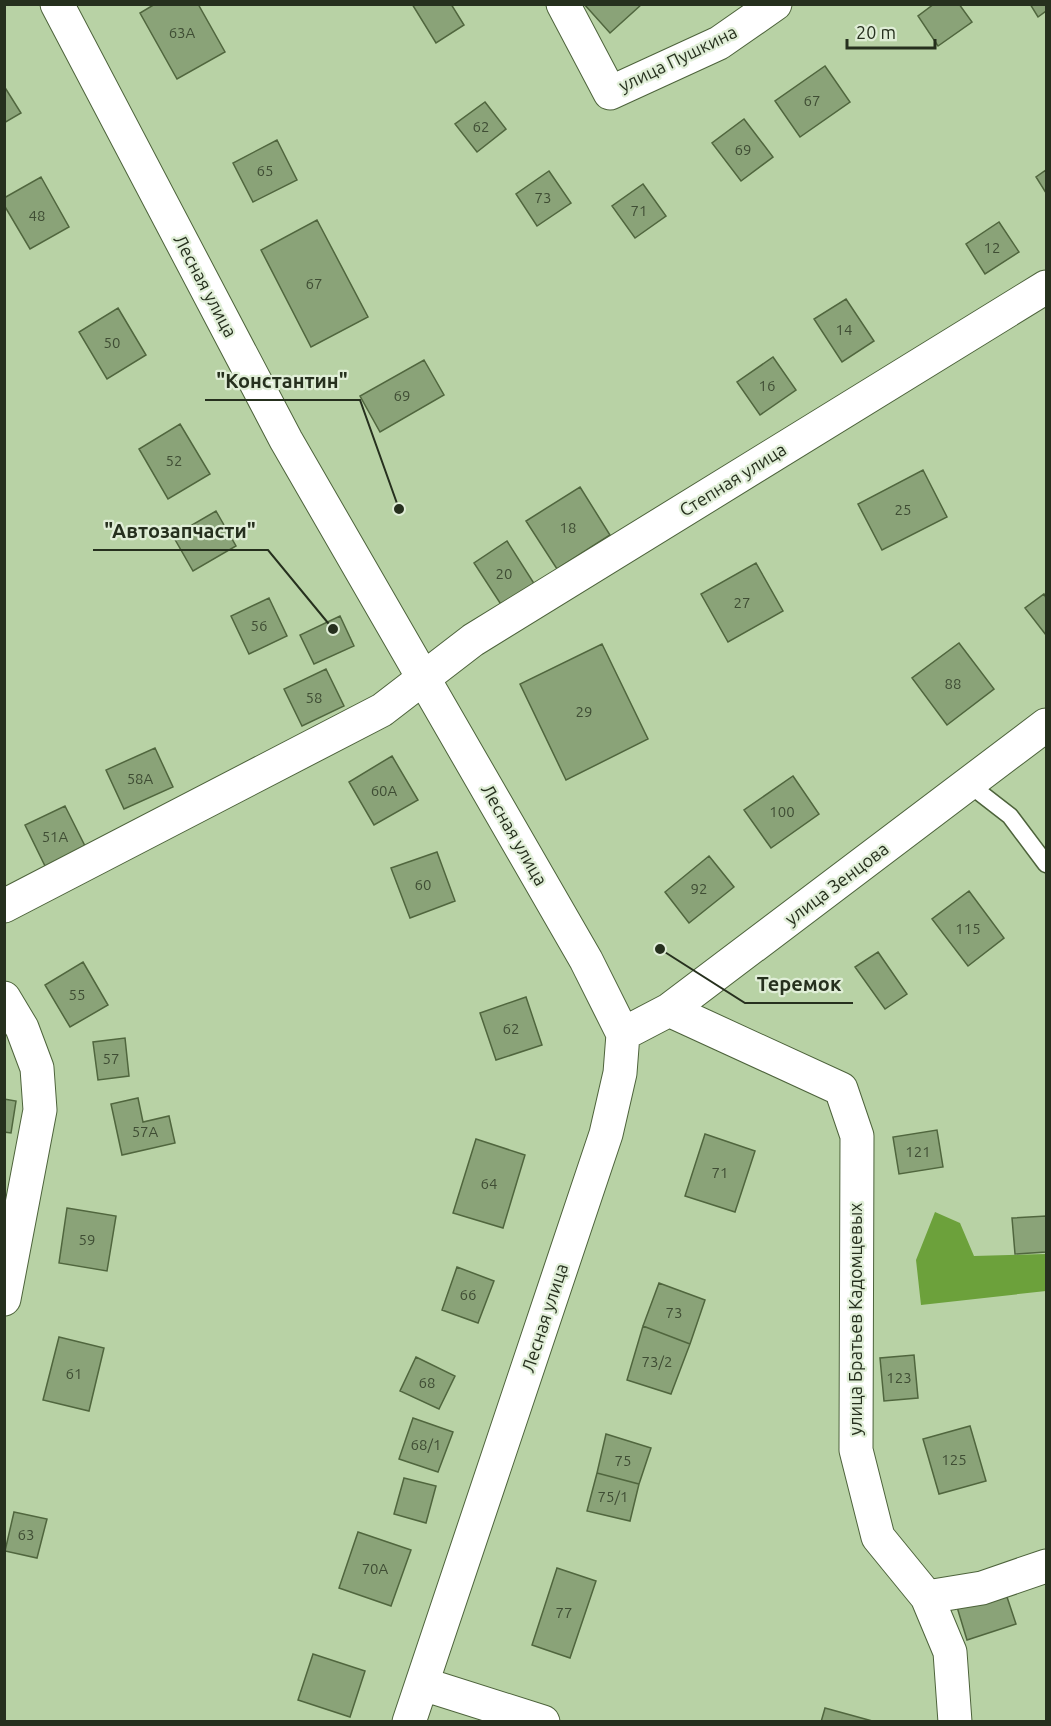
<svg xmlns="http://www.w3.org/2000/svg" width="1051" height="1726" font-family="Ubuntu,sans-serif">
<rect width="100%" height="100%" fill="#b8d2a5"/>
<path fill="#6ca13b" d="M935,1212L960,1223L974,1256L1046,1254V1291L921,1305L916,1260Z"/>
<path fill="#8aa378" stroke="#50663e" stroke-width="1.5" d="M155,4H198L225,52L177,79L140,13Z
M412,4H451L464,25L436,43Z
M584,4H642L610,33Z
M934,4H959L972,22L938,46L918,16Z
M1030,4H1046V11L1038,17Z
M825,66L850,102L800,137L775,101Z
M4,86L21,113L4,123Z
M485,102L506,129L477,152L455,124Z
M744,119L773,157L741,181L712,143Z
M277,140L297,180L253,202L233,163Z
M1046,170V193L1036,177Z
M549,171L571,203L537,226L516,194Z
M41,177L69,227L30,249L4,205V198Z
M643,184L666,216L635,238L612,206Z
M317,220L368,317L311,347L261,250Z
M999,222L1019,252L985,274L966,244Z
M846,299L874,341L842,362L814,319Z
M118,308L146,355L107,379L79,332Z
M773,357L796,390L760,415L737,382Z
M424,360L444,395L380,432L360,396Z
M180,424L210,474L168,499L139,449Z
M923,470L947,517L882,550L858,504Z
M580,487L610,535L557,569L526,521Z
M216,511L236,546L193,571L173,536Z
M507,541L535,585L502,606L474,563Z
M756,563L783,611L728,642L701,594Z
M1044,594L1046,598V635L1025,608Z
M269,598L287,636L249,654L231,616Z
M340,616L354,646L314,664L300,635Z
M959,643L994,689L947,725L912,678Z
M602,644L648,739L566,780L520,684Z
M326,669L344,706L302,726L284,689Z
M155,748L173,787L124,809L106,770Z
M392,756L418,800L374,825L349,782Z
M793,776L819,814L771,848L744,810Z
M65,806L86,848L46,868L25,825Z
M437,852L455,901L410,918L391,868Z
M709,856L734,887L689,923L665,892Z
M969,891L1004,938L968,966L932,919Z
M878,952L907,994L885,1009L855,967Z
M83,962L108,1005L70,1027L45,985Z
M526,997L542,1045L496,1060L480,1013Z
M125,1038L129,1076L98,1080L93,1042Z
M138,1098L143,1122L169,1116L175,1143L122,1155L111,1104Z
M4,1099L16,1101L11,1133L4,1132Z
M937,1130L943,1167L899,1174L893,1137Z
M705,1134L755,1151L735,1212L685,1196Z
M476,1139L525,1155L503,1228L453,1213Z
M67,1208L116,1216L107,1271L59,1263Z
M1046,1216V1252L1015,1254L1012,1218Z
M457,1267L494,1281L478,1323L442,1310Z
M659,1283L705,1300L690,1344L643,1326Z
M643,1326L690,1344L671,1394L627,1380Z
M59,1337L104,1348L89,1411L43,1400Z
M914,1355L918,1398L884,1401L880,1358Z
M416,1357L455,1376L439,1409L400,1391Z
M413,1418L453,1432L438,1472L399,1459Z
M970,1426L986,1481L939,1494L923,1439Z
M606,1434L651,1448L639,1484L597,1473Z
M597,1473L639,1484L630,1521L587,1511Z
M404,1478L436,1486L426,1523L394,1514Z
M14,1512L47,1519L37,1558L5,1551Z
M358,1532L411,1550L391,1606L339,1588Z
M557,1568L596,1581L570,1658L532,1645Z
M1005,1591L1016,1624L967,1640L957,1607Z
M313,1654L365,1671L350,1717L298,1700Z
M825,1708L876,1722H821Z"/>
<g fill="none" stroke-linecap="round" stroke-linejoin="round">
<defs>
<path id="service" d="M970,785L1010,816L1046,864"/>
<path id="minor" d="M57,4L286,440L586,960L623,1034L620,1073L606,1134L409,1722
M563,4L610,93L719,43L775,4
M4,906L382,710L473,640L1046,287
M4,998L22,1028L37,1068L40,1110L4,1299
M669,1010L841,1089L857,1136L856,1450L878,1537L927,1597L982,1588L1046,1566
M623,1034L669,1010L1046,725
M927,1597L950,1652L955,1722
M423,1684L543,1722"/>
</defs>
<use href="#service" stroke="#4d633b" stroke-width="19"/>
<use href="#minor" stroke="#4d633b" stroke-width="35"/>
<use href="#service" stroke="#fff" stroke-width="16"/>
<use href="#minor" stroke="#fff" stroke-width="33"/>
</g>
<g text-anchor="middle" stroke-width="4.5" stroke-linejoin="round" paint-order="stroke">
<g font-size="15" fill="#3f4d34">
<text x="182" y="38">63А</text>
<text x="812" y="106">67</text>
<text x="481" y="132">62</text>
<text x="743" y="155">69</text>
<text x="265" y="176">65</text>
<text x="543" y="203">73</text>
<text x="639" y="216">71</text>
<text x="37" y="221">48</text>
<text x="992" y="253">12</text>
<text x="314" y="289">67</text>
<text x="844" y="335">14</text>
<text x="112" y="348">50</text>
<text x="767" y="391">16</text>
<text x="402" y="401">69</text>
<text x="174" y="466">52</text>
<text x="903" y="515">25</text>
<text x="568" y="533">18</text>
<text x="504" y="579">20</text>
<text x="742" y="608">27</text>
<text x="259" y="631">56</text>
<text x="953" y="689">88</text>
<text x="314" y="703">58</text>
<text x="584" y="717">29</text>
<text x="140" y="784">58А</text>
<text x="384" y="796">60А</text>
<text x="782" y="817">100</text>
<text x="55" y="842">51А</text>
<text x="423" y="890">60</text>
<text x="699" y="894">92</text>
<text x="968" y="934">115</text>
<text x="77" y="1000">55</text>
<text x="511" y="1034">62</text>
<text x="111" y="1064">57</text>
<text x="145" y="1137">57А</text>
<text x="918" y="1157">121</text>
<text x="720" y="1178">71</text>
<text x="489" y="1189">64</text>
<text x="87" y="1245">59</text>
<text x="468" y="1300">66</text>
<text x="674" y="1318">73</text>
<text x="657" y="1367">73/2</text>
<text x="74" y="1379">61</text>
<text x="899" y="1383">123</text>
<text x="427" y="1388">68</text>
<text x="426" y="1450">68/1</text>
<text x="954" y="1465">125</text>
<text x="623" y="1466">75</text>
<text x="613" y="1502">75/1</text>
<text x="26" y="1540">63</text>
<text x="375" y="1574">70А</text>
<text x="564" y="1618">77</text>
</g>
<g font-size="18" fill="#26301e" stroke="#e0eed7">
<text transform="translate(678 59) rotate(-26)" y="6">улица Пушкина</text>
<text transform="translate(205 286) rotate(62)" y="6">Лесная улица</text>
<text transform="translate(733 480) rotate(-32)" y="6">Степная улица</text>
<text transform="translate(514 835) rotate(60)" y="6">Лесная улица</text>
<text transform="translate(837 884) rotate(-37)" y="6">улица Зенцова</text>
<text transform="translate(545 1318) rotate(-72)" y="6">Лесная улица</text>
<text transform="translate(856 1319) rotate(-90)" y="6">улица Братьев Кадомцевых</text>
</g>
</g>
<path fill="none" stroke="#26301e" stroke-width="2" d="M399 509L360 400H205M333 629L268 550H93M660 949L745 1003H853"/>
<g fill="#26301e" stroke="#e0eed7" stroke-width="2">
<circle cx="399" cy="509" r="6"/>
<circle cx="333" cy="629" r="6"/>
<circle cx="660" cy="949" r="6"/>
</g>
<g font-size="20" text-anchor="middle" font-weight="bold" fill="#26301e" stroke="#e0eed7" stroke-width="4.5" stroke-linejoin="round" paint-order="stroke">
<text x="282" y="388">"Константин"</text>
<text x="180" y="538">"Автозапчасти"</text>
<text x="799" y="991">Теремок</text>
</g>
<rect width="1051" height="1726" fill="none" stroke="#26301e" stroke-width="12"/>
<path d="M847 39v9h88v-9" fill="none" stroke="#26301e" stroke-width="3"/>
<text x="856" y="39" font-size="18" fill="#26301e" stroke="#e0eed7" stroke-width="4.5" paint-order="stroke">20 m</text>
</svg>
